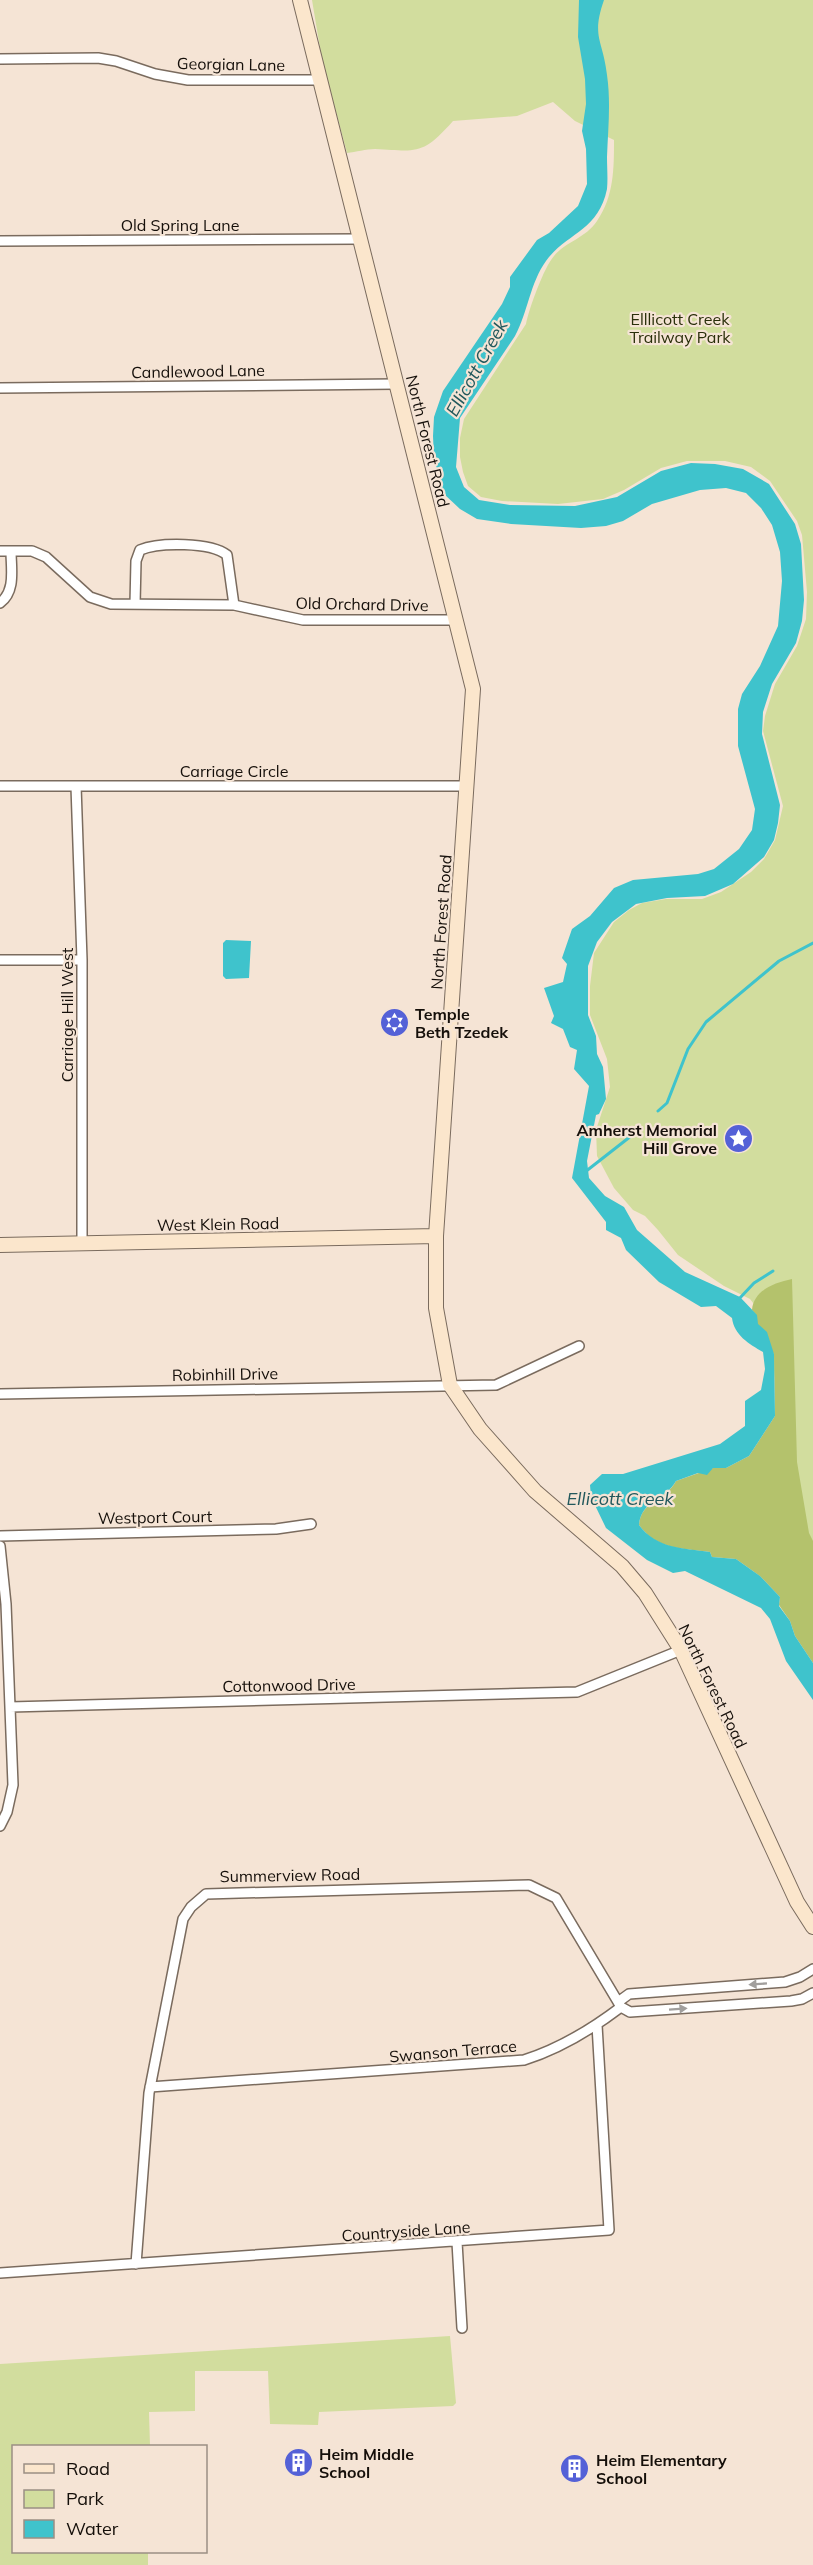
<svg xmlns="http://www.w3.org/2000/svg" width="813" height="2565" font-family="Mulish,sans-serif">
<rect width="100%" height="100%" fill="#f5e4d5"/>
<path fill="#d2dd9e" d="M312,0H813V1654L785,1597L733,1554L666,1544L656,1552L644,1529L752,1456L780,1413L767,1321L750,1299L724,1286L678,1255L658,1230L645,1216L633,1210L614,1188L597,1156L596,1130L610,1087L607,1059L590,1015V986L594,953L614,922L629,910L642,903L666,899H702L721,892L751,872L764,859L775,840L783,806L763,731L765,716L775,684L797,646L806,619L807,592L802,535L797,521L770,481L751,467L725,461H687L661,468L624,490L603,499L558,504L502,501L481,497L468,486L463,472L460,457V438L464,419L526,324C529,309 544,267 554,256C565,242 586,238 597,221C614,196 614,169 614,140L575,121L553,102L517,116L453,121C422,156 417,151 375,149C366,149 356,152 347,153L322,60Z
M450,2336L456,2403L453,2406L319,2412L318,2425L270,2424L268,2371H195V2411L149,2412L150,2446H14V2552H148V2565H0V2364Z"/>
<path fill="#b4c26c" d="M792,1279L797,1462L809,1533L813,1541V1663L795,1636L790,1621L779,1605L780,1597L760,1576L736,1559L712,1557L710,1552C681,1548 658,1550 639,1525C641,1500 666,1501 676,1481L713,1468H726L749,1456L775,1416L774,1354L757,1324V1316L752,1310C754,1290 774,1283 792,1279Z"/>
<path fill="#3fc3cc" d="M579,0H604C591,37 603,40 607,75C611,102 608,130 607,157C607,167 608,179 607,189C598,232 567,232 546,261C530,283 528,312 515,336L460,418L456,467L464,487L479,500L510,505L575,506L617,497L661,471L691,463L715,464L743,469L769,484L795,524L801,544L804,600L802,621L796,643L772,684L763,712L762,734L780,805L778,823L774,840L764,857L733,884L705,896L667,898L636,904L612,922L597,942L588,966V1015L596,1036L597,1054L603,1067L606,1099L599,1114L596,1115L587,1161L589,1178L605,1196L624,1207L637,1230L685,1272L740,1297L757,1315L758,1324L767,1332L774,1354L775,1416L749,1456L726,1468H713L707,1475L698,1473L676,1481C666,1500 641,1500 639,1525C657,1549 683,1548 710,1552L712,1557L736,1559L760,1576L780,1597L779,1606L790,1621L795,1636L813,1663V1700L786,1661L770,1619L761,1608L685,1571L673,1573L647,1560L606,1528L591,1497L590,1485L602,1474H623L720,1444L745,1426V1401L761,1390L765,1369L763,1352C749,1344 734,1335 732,1318L716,1306L701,1307L659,1282L626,1250L621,1238L606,1230V1222L572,1178L589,1086L574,1069L577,1050L570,1047L563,1029L551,1023L554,1016L544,988L563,982L567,964L562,958L572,929L590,916L614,888L633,880L698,874L714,869L739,849L752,830L755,809L738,746V709L742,694L760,666L778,626L782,581L780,552L772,525L761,508L746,493L726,488L700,490L652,504L623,521L606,526L581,528L511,524L477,519L460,509L444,494L434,458L433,436L434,417L443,391L502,304L510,287V277L537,240L549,233L578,206L587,184L586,149L582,131L586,104L585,79L578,37Z
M226,940L251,941L249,978L226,979L223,976V943Z"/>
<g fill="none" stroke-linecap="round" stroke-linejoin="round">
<path stroke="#3fc3cc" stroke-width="3" d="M658,1111L667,1103L688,1049L706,1022L779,961L813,943
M585,1172L640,1129
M738,1300L754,1283L773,1271"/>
<defs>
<path id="street" d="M0,59L98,58L116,61L155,74L188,80H319
M0,241L360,239
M0,388L396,384
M0,551H32L46,557L90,597L111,604L234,605L303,620H456
M0,603C16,591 11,569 11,551
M135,604L136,561L140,550C159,542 211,542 227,555L234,605
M0,786H468
M76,786L82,960V1244
M0,960H82
M0,1394L496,1385L579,1346
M0,1536L276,1529L311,1524
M0,1546L6,1604L13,1785L7,1812L0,1826
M10,1707L577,1692L681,1650
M618,2002L629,1994L785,1982L800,1977L813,1969
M150,2087L524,2060C559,2049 592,2029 621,2007
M457,2242L462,2328
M136,2264L149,2093L183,1919L191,1907L206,1894L529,1885L556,1898L621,2007L630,2012L791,2001L802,1999L813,1993
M0,2273L609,2230L597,2025"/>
<path id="secondary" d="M300,0L473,689L436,1236V1308L450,1385L480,1429L535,1491L622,1566L645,1593L681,1650L797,1902L813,1927
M0,1245L436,1236"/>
</defs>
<use href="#street" stroke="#7a6b5e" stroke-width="12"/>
<use href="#secondary" stroke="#7a6b5e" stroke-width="16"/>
<use href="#street" stroke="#fff" stroke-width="9"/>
<use href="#secondary" stroke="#fbe6cc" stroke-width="14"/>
</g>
<defs><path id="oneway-solid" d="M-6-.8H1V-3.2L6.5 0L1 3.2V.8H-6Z" transform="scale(1.5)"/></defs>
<g fill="#a19f9d">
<use href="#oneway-solid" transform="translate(758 1984) rotate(176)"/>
<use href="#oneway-solid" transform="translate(678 2009) rotate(-4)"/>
</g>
<defs>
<symbol id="synagogue-disc" viewBox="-11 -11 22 22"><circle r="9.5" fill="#5461d7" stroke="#f5e4d5"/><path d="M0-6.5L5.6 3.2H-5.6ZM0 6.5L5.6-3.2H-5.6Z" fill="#fff"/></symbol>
<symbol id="sight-disc" viewBox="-11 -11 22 22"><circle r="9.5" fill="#5461d7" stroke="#f5e4d5"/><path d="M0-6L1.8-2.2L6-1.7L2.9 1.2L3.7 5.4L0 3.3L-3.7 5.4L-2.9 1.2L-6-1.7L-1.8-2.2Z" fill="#fff"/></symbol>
<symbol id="building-disc" viewBox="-11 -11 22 22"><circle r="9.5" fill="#5461d7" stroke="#f5e4d5"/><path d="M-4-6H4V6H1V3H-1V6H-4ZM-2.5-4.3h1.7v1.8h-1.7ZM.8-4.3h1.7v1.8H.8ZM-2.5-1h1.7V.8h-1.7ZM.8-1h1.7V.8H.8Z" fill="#fff"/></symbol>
</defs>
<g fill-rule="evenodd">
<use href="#synagogue-disc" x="378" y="1006" width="33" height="33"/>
<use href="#sight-disc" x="722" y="1122" width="33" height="33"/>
<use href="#building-disc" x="282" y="2446" width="33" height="33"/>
<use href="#building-disc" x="558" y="2452" width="33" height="33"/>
</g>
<g text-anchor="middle" stroke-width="4.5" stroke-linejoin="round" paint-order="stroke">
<g font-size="16" fill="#150f0a" stroke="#f5e4d5">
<text transform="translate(231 64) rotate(1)" y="6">Georgian Lane</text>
<text x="180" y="231">Old Spring Lane</text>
<text transform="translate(198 371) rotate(-1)" y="6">Candlewood Lane</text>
<text transform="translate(428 441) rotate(76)" y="6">North Forest Road</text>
<text transform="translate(362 604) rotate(1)" y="6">Old Orchard Drive</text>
<text x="234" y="777">Carriage Circle</text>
<text transform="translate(441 922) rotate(-86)" y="6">North Forest Road</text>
<text transform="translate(67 1015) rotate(-90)" y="6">Carriage Hill West</text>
<text transform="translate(218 1224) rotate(-1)" y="6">West Klein Road</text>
<text transform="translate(225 1374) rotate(-1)" y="6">Robinhill Drive</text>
<text transform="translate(155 1517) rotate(-1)" y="6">Westport Court</text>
<text transform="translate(289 1685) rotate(-1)" y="6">Cottonwood Drive</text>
<text transform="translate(713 1686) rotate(64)" y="6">North Forest Road</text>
<text transform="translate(290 1875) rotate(-1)" y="6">Summerview Road</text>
<text transform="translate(453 2051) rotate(-5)" y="6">Swanson Terrace</text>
<text transform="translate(406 2231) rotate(-4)" y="6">Countryside Lane</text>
</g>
<g font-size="16" fill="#2a2f0a" stroke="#f5e4d5">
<text x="680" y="325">Elllicott Creek<tspan x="680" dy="18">Trailway Park</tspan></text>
</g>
<g font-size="16" font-weight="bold" fill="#150f0a" stroke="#f5e4d5" text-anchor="start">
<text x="415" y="1020">Temple<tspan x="415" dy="18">Beth Tzedek</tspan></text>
<text x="717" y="1136" text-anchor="end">Amherst Memorial<tspan x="717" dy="18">Hill Grove</tspan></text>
<text x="319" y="2460">Heim Middle<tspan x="319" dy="18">School</tspan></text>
<text x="596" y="2466">Heim Elementary<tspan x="596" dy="18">School</tspan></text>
</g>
<g font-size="18" font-style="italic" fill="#22585c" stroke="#f5e4d5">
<text transform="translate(477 368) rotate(-61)" y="6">Ellicott Creek</text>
<text x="620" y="1505">Ellicott Creek</text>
</g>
</g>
<rect x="12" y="2445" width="195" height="108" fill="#f5e4d5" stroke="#9b8f84" stroke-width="1.5"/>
<rect x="24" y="2464" width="30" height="9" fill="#fbe6cc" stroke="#9b8f84" stroke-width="1.5"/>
<text x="66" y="2475" font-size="18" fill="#150f0a">Road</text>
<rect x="24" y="2490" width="30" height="18" fill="#d2dd9e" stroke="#9b8f84" stroke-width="1.5"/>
<text x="66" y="2505" font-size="18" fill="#150f0a">Park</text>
<rect x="24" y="2520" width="30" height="18" fill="#3fc3cc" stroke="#9b8f84" stroke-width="1.5"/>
<text x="66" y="2535" font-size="18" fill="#150f0a">Water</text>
</svg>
